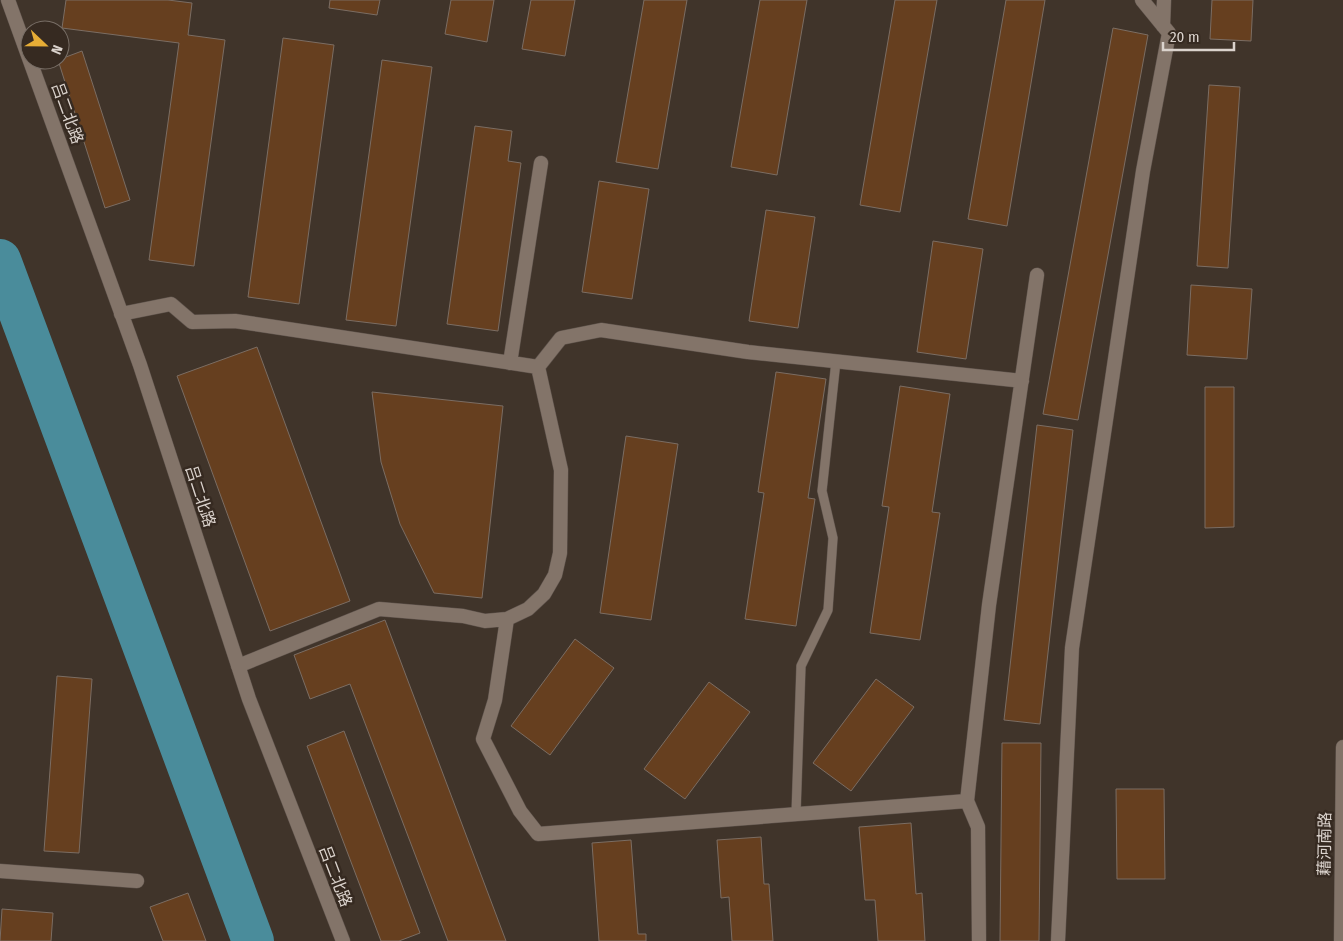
<svg xmlns="http://www.w3.org/2000/svg" width="1343" height="941" font-family="'Fira Sans Condensed','Noto Sans SC',sans-serif">
<rect width="100%" height="100%" fill="#40342a"/>
<g fill="none" stroke-linecap="round" stroke-linejoin="round">
<path stroke="#4a8c9b" stroke-width="42" d="M0,260L253,941"/>
</g>
<path fill="#663f1f" stroke="#7b6d63" d="M66,0H168L192,3L188,35L225,40L194,266L149,260L179,43L62,28Z
M330,0H380L377,15L329,8Z
M451,0H494L487,42L445,34Z
M531,0H575L565,56L522,49Z
M644,0H687L658,169L616,162Z
M760,0H807L777,175L731,167Z
M895,0H937L900,212L860,205Z
M1006,0H1045L1007,226L968,219Z
M1212,0H1253L1251,41L1210,39Z
M1113,28L1148,35L1078,420L1043,414Z
M283,38L334,45L299,304L248,297Z
M82,51L130,200L105,208L58,60Z
M382,60L432,67L396,326L346,320Z
M1209,85L1240,87L1228,268L1197,266Z
M475,126L512,131L508,161L521,163L498,331L447,324Z
M599,181L649,189L632,299L582,292Z
M766,210L815,217L798,328L749,321Z
M933,241L983,249L966,359L917,352Z
M1191,285L1252,289L1247,359L1187,355Z
M257,347L350,601L270,631L177,376Z
M776,372L826,379L808,498L815,499L796,626L745,619L764,493L758,492Z
M900,386L950,394L932,512L940,513L920,640L870,633L889,507L882,506Z
M1205,387H1234V527L1205,528Z
M372,392L503,406L482,598L434,593L400,524L381,462Z
M1037,425L1073,430L1040,724L1004,720Z
M626,436L678,444L651,620L600,613Z
M385,620L506,941H448L350,684L310,699L294,655Z
M575,639L614,668L550,755L511,726Z
M57,676L92,679L79,853L44,851Z
M876,679L914,707L851,791L813,763Z
M709,682L750,712L685,799L644,769Z
M344,731L420,933L399,941H381L307,746Z
M1002,743H1041L1039,941H1000Z
M1116,789H1164L1165,879H1117Z
M911,823L916,894L922,893L925,941H878L875,900H865L859,827Z
M761,837L764,884H769L773,941H732L729,897L721,898L717,840Z
M631,840L638,934H646V941H599L592,843Z
M188,893L206,941H163L150,907Z
M2,909L53,913L51,941H0Z"/>
<g fill="none" stroke-linecap="round" stroke-linejoin="round">
<defs>
<path id="service" d="M796,814L801,666L828,610L833,538L822,491L836,361"/>
<path id="minor" d="M8,0L140,365L249,699L343,941
M1163,26L1164,0
M121,314L171,304L192,322L235,321L538,367L561,338L601,330L748,352L1022,381
M510,363L541,163
M507,619L495,700L483,739L520,811L538,834L967,801
M238,666L379,609L463,616L485,621L507,619L528,609L544,594L555,575L560,553L561,470L538,367
M0,871L137,881
M979,941L978,827L967,801L989,605L1037,275
M1058,941L1072,648L1143,171L1169,33L1142,0"/>
<path id="secondary" d="M1341,941L1343,747"/>
</defs>
<use href="#service" stroke="#5d524b" stroke-width="10"/>
<use href="#minor" stroke="#5d524b" stroke-width="15"/>
<use href="#secondary" stroke="#5d524b" stroke-width="15"/>
<use href="#service" stroke="#837469" stroke-width="9"/>
<use href="#minor" stroke="#837469" stroke-width="14"/>
<use href="#secondary" stroke="#837469" stroke-width="14"/>
</g>
<g text-anchor="middle" stroke-width="5" stroke-linejoin="round" paint-order="stroke">
<g font-size="16" fill="#dbd3cd" stroke="#362a21">
<text transform="translate(68 113) rotate(70)" y="6">吕二北路</text>
<text transform="translate(201 496) rotate(72)" y="6">吕二北路</text>
<text transform="translate(1324 844) rotate(-89)" y="6">藉河南路</text>
<text transform="translate(336 876) rotate(69)" y="6">吕二北路</text>
</g>
</g>
<g transform="translate(45 45) rotate(112)"><circle r="24" fill="#362a21" stroke="#786e66"/>
<path d="M0-4L9 19L0 12L-9 19Z" fill="#e6ad36"/>
<text y="-8" font-size="14" font-weight="bold" text-anchor="middle" fill="#dbd3cd">N</text>
</g>
<path d="M1163 42v8h71v-8" fill="none" stroke="#dbd3cd" stroke-width="2.5"/>
<text x="1170" y="42" font-size="15" fill="#dbd3cd" stroke="#362a21" stroke-width="4" paint-order="stroke">20 m</text>
</svg>
